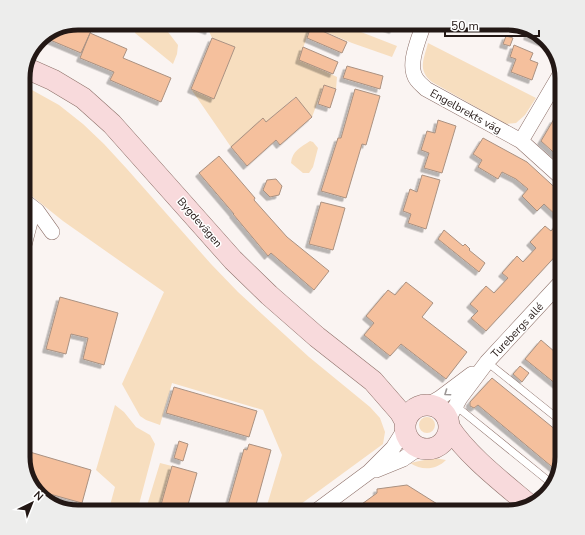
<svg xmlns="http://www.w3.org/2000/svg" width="585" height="535" font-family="'Nunito Sans',sans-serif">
<defs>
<filter id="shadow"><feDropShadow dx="-3.5" dy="3.5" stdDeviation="0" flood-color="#0004"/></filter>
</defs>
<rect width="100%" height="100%" fill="#faf4f2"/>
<path fill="#f7debf" d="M139,23H155L168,32L178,45L177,54L173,64L135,33Z
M212,23H338L397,46L392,57L352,43L311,26L299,59L337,77L336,89L324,85L312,117L295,97L266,122L262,119L231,147L191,89L214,98L235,47L212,38L209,31Z
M428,43L536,98L525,115L516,123L506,124L432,82C417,70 424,59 428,43Z
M23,85L59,105L83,124L104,144L127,169L211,264L238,292L309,357L370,407L380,418L385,432L383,444L290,512H265L282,455L263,410L172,383L160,425L146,420L140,416L122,384L164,292L63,221L23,189Z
M310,141L313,142L318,148L313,167L309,173H303L291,163C292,151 301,147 310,141Z
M115,405L124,412L136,427L150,435L155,444L137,512H119L109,509L115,487L96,470Z
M419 425a8 8 0 1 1 16 0a8 8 0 1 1-16 0Z
M434,458L446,460C436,470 422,471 410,463Z
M160,463L172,466L159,512H145Z"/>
<path fill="#f5c09d" stroke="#aa9181" filter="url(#shadow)" d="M77,23L92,29L81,53L43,37Z
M188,23H212L209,31Z
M374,23H396L393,30Z
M311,26L347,42L342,53L307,38Z
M529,31L546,39L549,45L527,36Z
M90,33L127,49L123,58L171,78L161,102L110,80L114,72L80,58Z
M506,36L513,38L510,46L503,44Z
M212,38L235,47L214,99L191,89Z
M514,45L533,53L530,60L538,63L532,80L511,72L516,59L510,57Z
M303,47L338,62L333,74L299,60Z
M347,66L383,76L380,89L343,78Z
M324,85L336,89L330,108L318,104Z
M355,89L380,96L366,145L362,144L346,198L321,191L338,138H341Z
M296,97L312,117L280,145L276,140L247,166L231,147L263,118L266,122Z
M559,113L562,115V160L541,141L554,119L555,120Z
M438,120L456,126L442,173L424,168L429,153L421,150L427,131L435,133Z
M483,138L527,162L562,194V249L486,331L471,318L478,311L470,304L486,286L494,293L508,278L502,273L517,256L523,262L536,248L530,242L545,226L551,231L561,220L544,204L537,211L522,196L528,189L516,179L502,172L498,179L478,167L482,160L473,154Z
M219,156L255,198L254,200L287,237L329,271L314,290L271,253L268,256L233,214H234L199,173Z
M422,175L440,180L426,229L408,223L411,214L403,211L410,189L417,192Z
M276,179L282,186L279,195L270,197L263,190L267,180Z
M321,202L345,208L333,250L309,244Z
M444,230L463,246L465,244L470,249L469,250L485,263L479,272L438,239Z
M406,282L433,303L422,317L467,352L446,379L401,344L390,356L364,335L374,323L366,316L388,290L395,295Z
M60,297L118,313L104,365L83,359L88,338L71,334L66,354L46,349Z
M541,340L562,358V389L525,359Z
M520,366L529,373L522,382L513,374Z
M492,378L562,435V458L557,471L478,405L474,408L470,406V402Z
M174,387L257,411L249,437L166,413Z
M179,441L188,444L183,461L174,458Z
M249,444L271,450L254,512H226L244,449L247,450Z
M23,450L91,470L82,503L39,491L38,495L23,461Z
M172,466L197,473L186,512H159Z
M407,485L450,512H410L397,504L385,512H351L377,493V489Z
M85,509L95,512H84Z"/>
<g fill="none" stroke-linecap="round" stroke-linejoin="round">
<defs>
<path id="lane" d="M23,265L37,211
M487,362L562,422
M456,406L551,483"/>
<path id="street" d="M424,23C419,39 406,66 417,80C420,84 423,86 426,89L521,141L562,178
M521,141L561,73
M23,200L37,211L52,232
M428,405L440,398L472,374
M448,420L460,398L487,362L562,281
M376,470L403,459L413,452L423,448
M315,512L369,472L393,448L405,429"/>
<path id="secondary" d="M26,68L53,80L83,98L112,124L233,260L269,295L317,337L373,381L400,412L405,421
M405 427a22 22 0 1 1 44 0a22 22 0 1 1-44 0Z
M449,427C467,455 502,482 528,504"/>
</defs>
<use href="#lane" stroke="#8d7069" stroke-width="8"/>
<use href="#street" stroke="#8d7069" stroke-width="16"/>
<use href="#secondary" stroke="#8d7069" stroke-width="22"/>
<use href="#lane" stroke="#fff" stroke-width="7"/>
<use href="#street" stroke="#fff" stroke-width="15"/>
<use href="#secondary" stroke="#f8dadc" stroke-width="21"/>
</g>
<defs><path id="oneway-chevron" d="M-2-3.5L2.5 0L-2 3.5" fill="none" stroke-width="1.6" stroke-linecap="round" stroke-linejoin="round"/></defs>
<use stroke="#9c9796" href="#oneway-chevron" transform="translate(447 393) rotate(145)"/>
<g text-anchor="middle" stroke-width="3" stroke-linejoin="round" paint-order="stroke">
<g font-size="11" fill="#231815" stroke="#fff">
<text transform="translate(466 111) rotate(29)" y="4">Engelbrekts väg</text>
<text transform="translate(200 222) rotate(49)" y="4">Bygdevägen</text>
<text transform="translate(517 330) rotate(-47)" y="4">Turebergs allé</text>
</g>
</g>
<path d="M0 0H585V535H0ZM78 30H507A48 48 0 0 1 555 78V457A48 48 0 0 1 507 505H78A48 48 0 0 1 30 457V78A48 48 0 0 1 78 30Z" fill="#ededec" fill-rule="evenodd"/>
<path fill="none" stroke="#231815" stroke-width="5" d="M78 30H507A48 48 0 0 1 555 78V457A48 48 0 0 1 507 505H78A48 48 0 0 1 30 457V78A48 48 0 0 1 78 30Z"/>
<g transform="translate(32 503) rotate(43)" stroke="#ffffff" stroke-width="3" paint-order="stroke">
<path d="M0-3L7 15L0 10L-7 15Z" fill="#231815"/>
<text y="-6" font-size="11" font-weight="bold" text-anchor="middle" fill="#231815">N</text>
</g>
<path d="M445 30v6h94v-6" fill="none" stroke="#231815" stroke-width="2"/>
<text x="451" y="30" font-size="12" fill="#231815" stroke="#ffffff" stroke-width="3" paint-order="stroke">50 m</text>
</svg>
